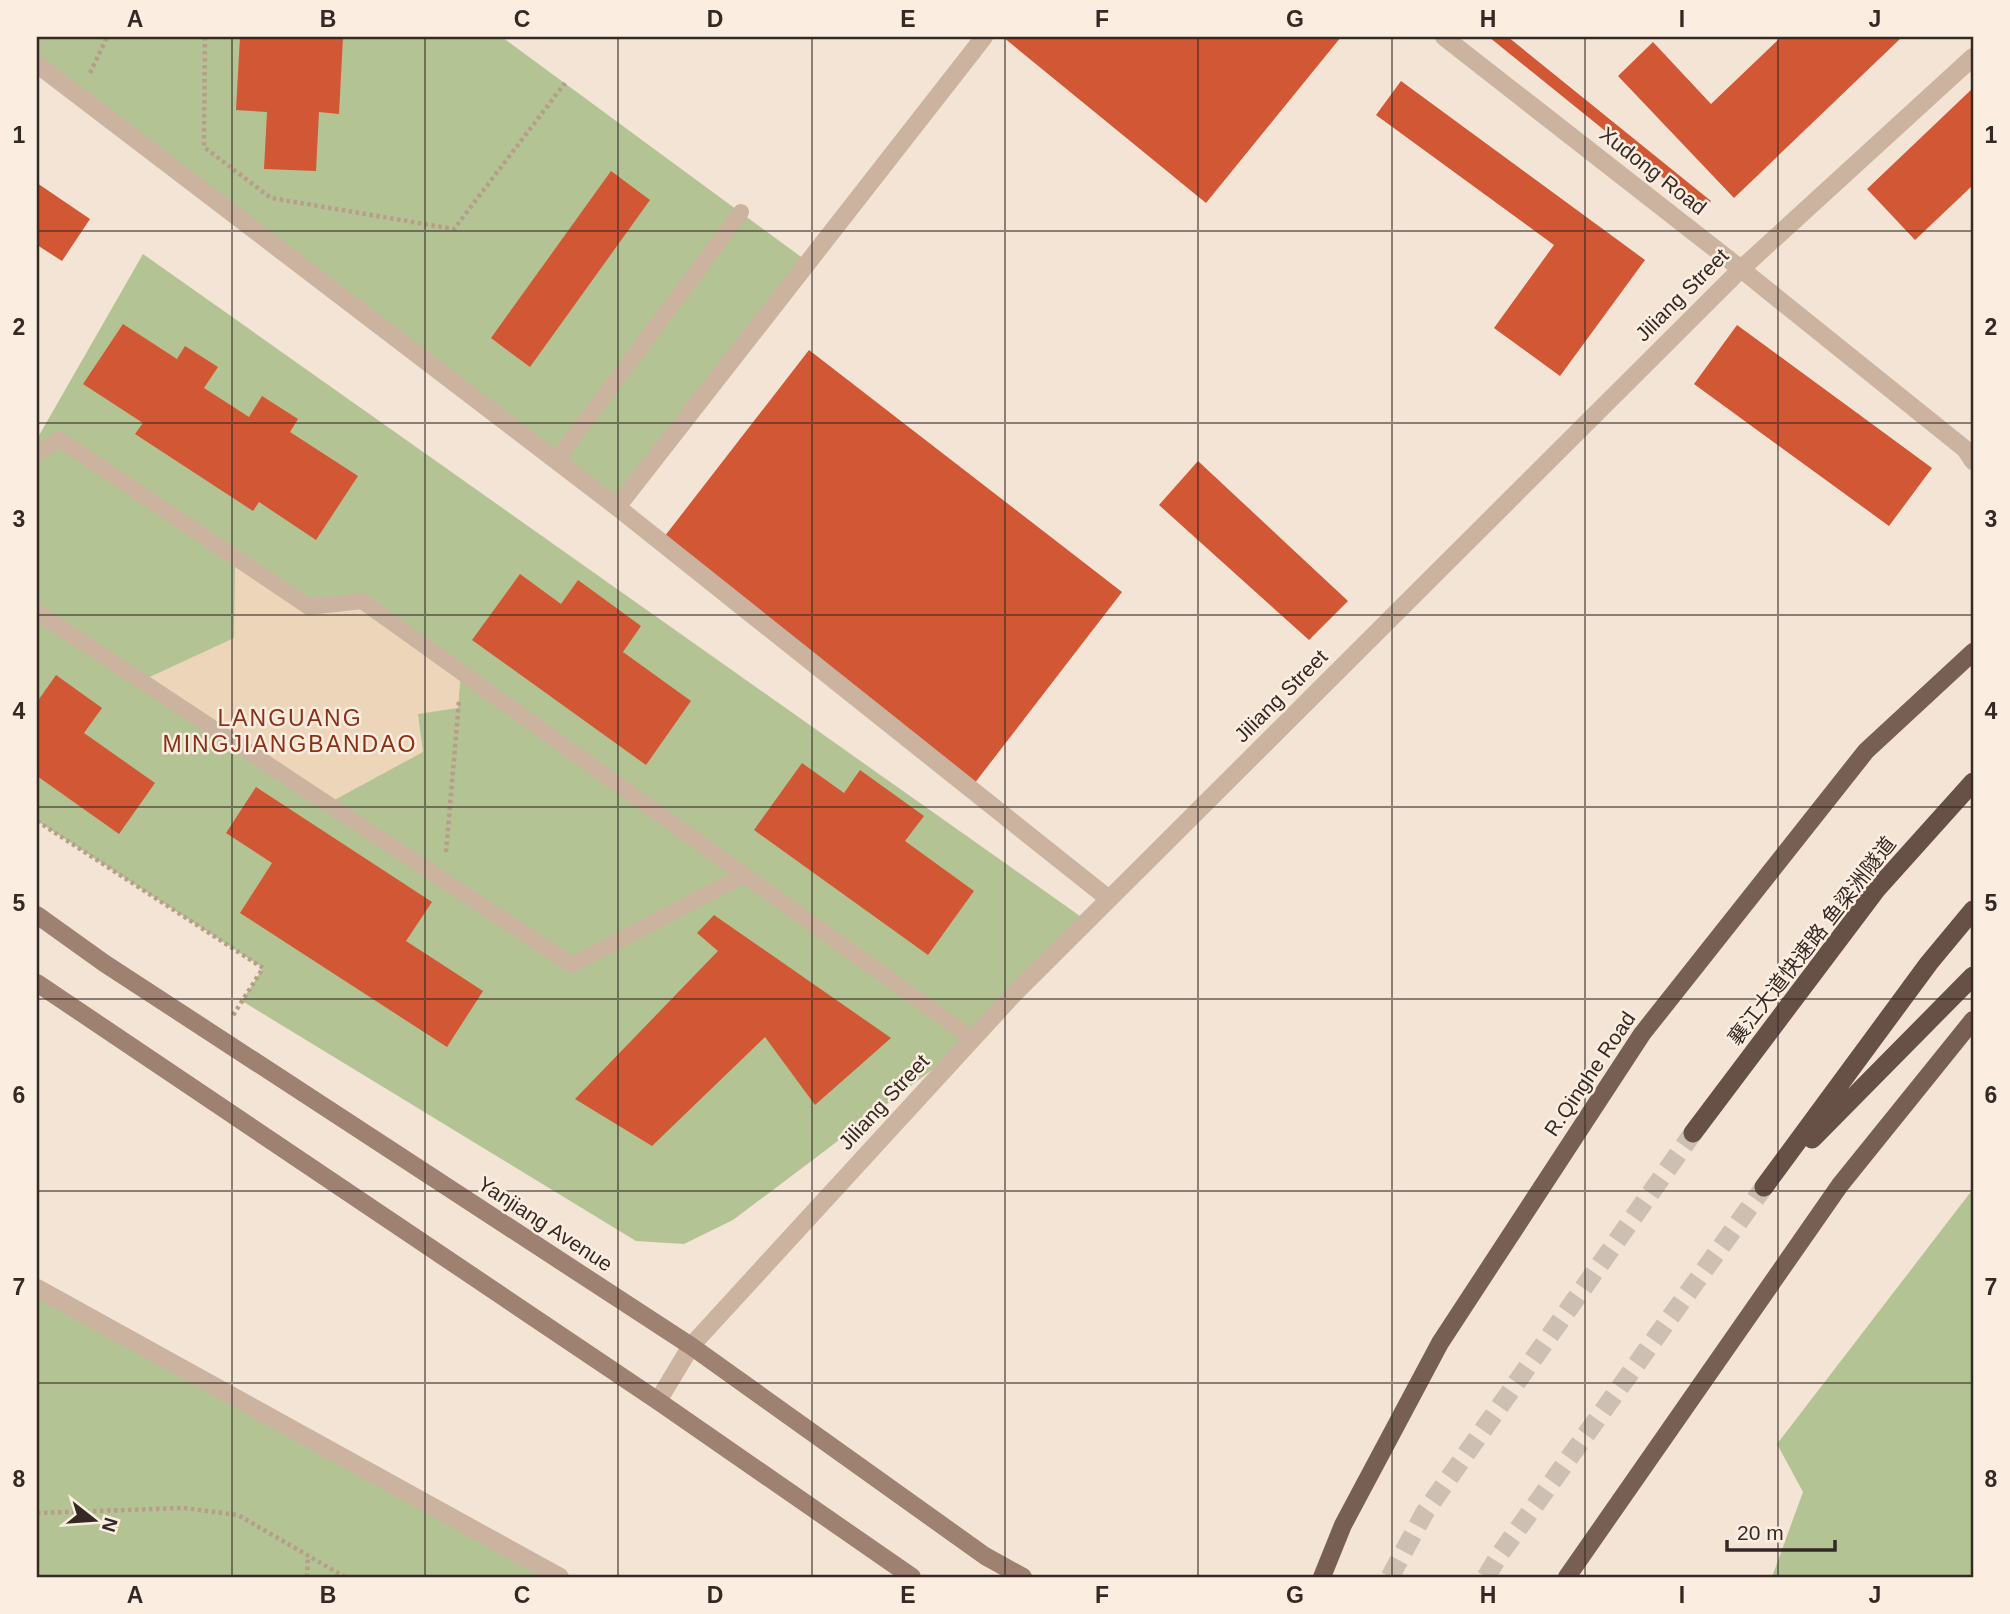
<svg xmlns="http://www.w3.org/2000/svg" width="2010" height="1614" font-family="Helvetica,'Noto Sans SC',sans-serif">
<rect width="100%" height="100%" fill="#f3e4d5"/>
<path fill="#b4c394" d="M37,37H502L808,262L617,507L37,64Z
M143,254L1087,921L973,1039L733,1220L684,1244L636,1241L242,1001L263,968L37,821V439Z
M1973,1189V1577H1772L1803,1492L1777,1444Z
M37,1288L568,1577H37Z"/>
<path fill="#edd5ba" d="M235,557L309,607L362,601L461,672L458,708L418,714L423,752L327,804L141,681L234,638Z"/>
<path fill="#d25734" d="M240,37H343L339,114L319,112L316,171L264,169L267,112L236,110Z
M1003,37H1341L1206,203Z
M1489,37H1508L1711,201L1703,210Z
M1781,37H1902L1734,198L1618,76L1653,42L1711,104Z
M1401,81L1645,260L1560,376L1494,328L1554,245L1376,115Z
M1973,88V185L1915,240L1867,189Z
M611,171L650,200L530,367L491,338Z
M37,183L90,219L62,261L37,245Z
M123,324L177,359L185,346L218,367L204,388L249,417L262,396L298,419L290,432L358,476L316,540L259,502L253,511L135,434L143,423L83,384Z
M1737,325L1932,468L1889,526L1694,384Z
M809,350L1122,592L974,784L661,541Z
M1198,461L1348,601L1309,640L1159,505Z
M520,574L561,604L578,580L641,626L623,652L691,701L646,765L472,640Z
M56,675L102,708L84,733L155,783L119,834L37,776V702Z
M802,763L844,793L860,770L924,816L905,841L974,891L928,955L754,830Z
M256,787L432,902L406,941L483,991L447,1047L240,913L272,863L226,833Z
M714,915L891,1038L815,1105L765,1037L652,1146L575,1099L718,951L697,933Z"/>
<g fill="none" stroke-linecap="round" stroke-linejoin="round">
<path stroke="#cdbfb2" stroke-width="19" stroke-dasharray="19 10" stroke-linecap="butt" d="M1390,1577L1425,1512L1693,1133
M1486,1577L1500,1554L1764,1187"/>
<path stroke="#b79d8a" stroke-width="4.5" stroke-dasharray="3.5 3.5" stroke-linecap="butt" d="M205,37L204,147L271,198L454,229L565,83
M90,73L107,37
M37,821L263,968L232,1017
M446,852L459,701
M37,1513L184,1508L238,1515L345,1577
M307,1577L308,1556"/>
<path stroke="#cbb3a0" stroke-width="16" d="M37,454L59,439L309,607L362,601L973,1039
M556,461L741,212
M37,612L572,965L744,875"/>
<path stroke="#cbb3a0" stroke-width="18" d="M1444,37L1741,269L1965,449L1973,461
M37,64L617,507L984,37
M617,507L1109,899
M37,1288L560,1577
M658,1401L691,1346L1012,996L1741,269L1973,57"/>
<path stroke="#9f8171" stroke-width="18" d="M37,915L104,963L691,1346L985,1556L1023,1577
M37,983L658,1401L912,1577"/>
<path stroke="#785f53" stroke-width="18" d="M1322,1577L1343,1525L1440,1343L1642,1034L1866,751L1973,652
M1567,1577L1840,1185L1973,1020"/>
<path stroke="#675046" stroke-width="19" d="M1693,1133L1876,890L1973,782
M1812,1139L1973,976
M1764,1187L1929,963L1973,910"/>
</g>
<path fill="none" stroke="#352924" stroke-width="2" stroke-opacity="0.55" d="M232,37V1577M425,37V1577M618,37V1577M812,37V1577M1005,37V1577M1198,37V1577M1392,37V1577M1585,37V1577M1778,37V1577M37,231H1973M37,423H1973M37,615H1973M37,807H1973M37,999H1973M37,1191H1973M37,1383H1973"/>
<g text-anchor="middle" stroke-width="5" stroke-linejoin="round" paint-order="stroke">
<g font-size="21" fill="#352924" stroke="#fbeee1">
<text transform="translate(1653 171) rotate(38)" y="7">Xudong Road</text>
<text transform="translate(1682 295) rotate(-45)" y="7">Jiliang Street</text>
<text transform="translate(1281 696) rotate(-45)" y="7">Jiliang Street</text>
<text transform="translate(1812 941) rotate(-52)" y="7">襄江大道快速路 鱼梁洲隧道</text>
<text transform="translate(1590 1074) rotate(-56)" y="7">R.Qinghe Road</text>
<text transform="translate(884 1102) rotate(-47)" y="7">Jiliang Street</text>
<text transform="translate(545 1224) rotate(33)" y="7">Yanjiang Avenue</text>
</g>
<g font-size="23" letter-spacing="2" fill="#8b3016" stroke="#fbeee1">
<text x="290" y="726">LANGUANG<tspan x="290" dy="26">MINGJIANGBANDAO</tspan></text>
</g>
</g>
<rect width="2010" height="1614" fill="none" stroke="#fbeee1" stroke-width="77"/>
<g transform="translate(94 1520) rotate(107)" stroke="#fbeee1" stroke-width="5" paint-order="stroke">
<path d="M0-5L12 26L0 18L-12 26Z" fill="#352924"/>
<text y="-10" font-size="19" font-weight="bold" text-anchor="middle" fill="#352924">N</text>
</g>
<path d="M1727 1540v10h108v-10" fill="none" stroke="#352924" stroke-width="3.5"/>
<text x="1737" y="1540" font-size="21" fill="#352924" stroke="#fbeee1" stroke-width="5" paint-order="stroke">20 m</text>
<rect x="38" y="38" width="1934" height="1538" fill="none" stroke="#352924" stroke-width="2.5"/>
<g font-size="23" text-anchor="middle" font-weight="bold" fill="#352924">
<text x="135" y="27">A</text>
<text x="328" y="27">B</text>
<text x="522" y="27">C</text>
<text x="715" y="27">D</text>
<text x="908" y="27">E</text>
<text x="1102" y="27">F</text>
<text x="1295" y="27">G</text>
<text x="1488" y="27">H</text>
<text x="1682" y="27">I</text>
<text x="1875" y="27">J</text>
<text x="19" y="143">1</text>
<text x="1991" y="143">1</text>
<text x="19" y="335">2</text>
<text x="1991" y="335">2</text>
<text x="19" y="527">3</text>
<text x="1991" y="527">3</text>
<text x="19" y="719">4</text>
<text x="1991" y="719">4</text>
<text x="19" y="911">5</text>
<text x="1991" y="911">5</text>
<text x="19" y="1103">6</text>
<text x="1991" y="1103">6</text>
<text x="19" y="1295">7</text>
<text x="1991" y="1295">7</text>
<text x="19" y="1487">8</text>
<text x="1991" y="1487">8</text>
<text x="135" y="1603">A</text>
<text x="328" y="1603">B</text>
<text x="522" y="1603">C</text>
<text x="715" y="1603">D</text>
<text x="908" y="1603">E</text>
<text x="1102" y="1603">F</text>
<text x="1295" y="1603">G</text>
<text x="1488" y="1603">H</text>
<text x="1682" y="1603">I</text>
<text x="1875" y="1603">J</text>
</g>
</svg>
